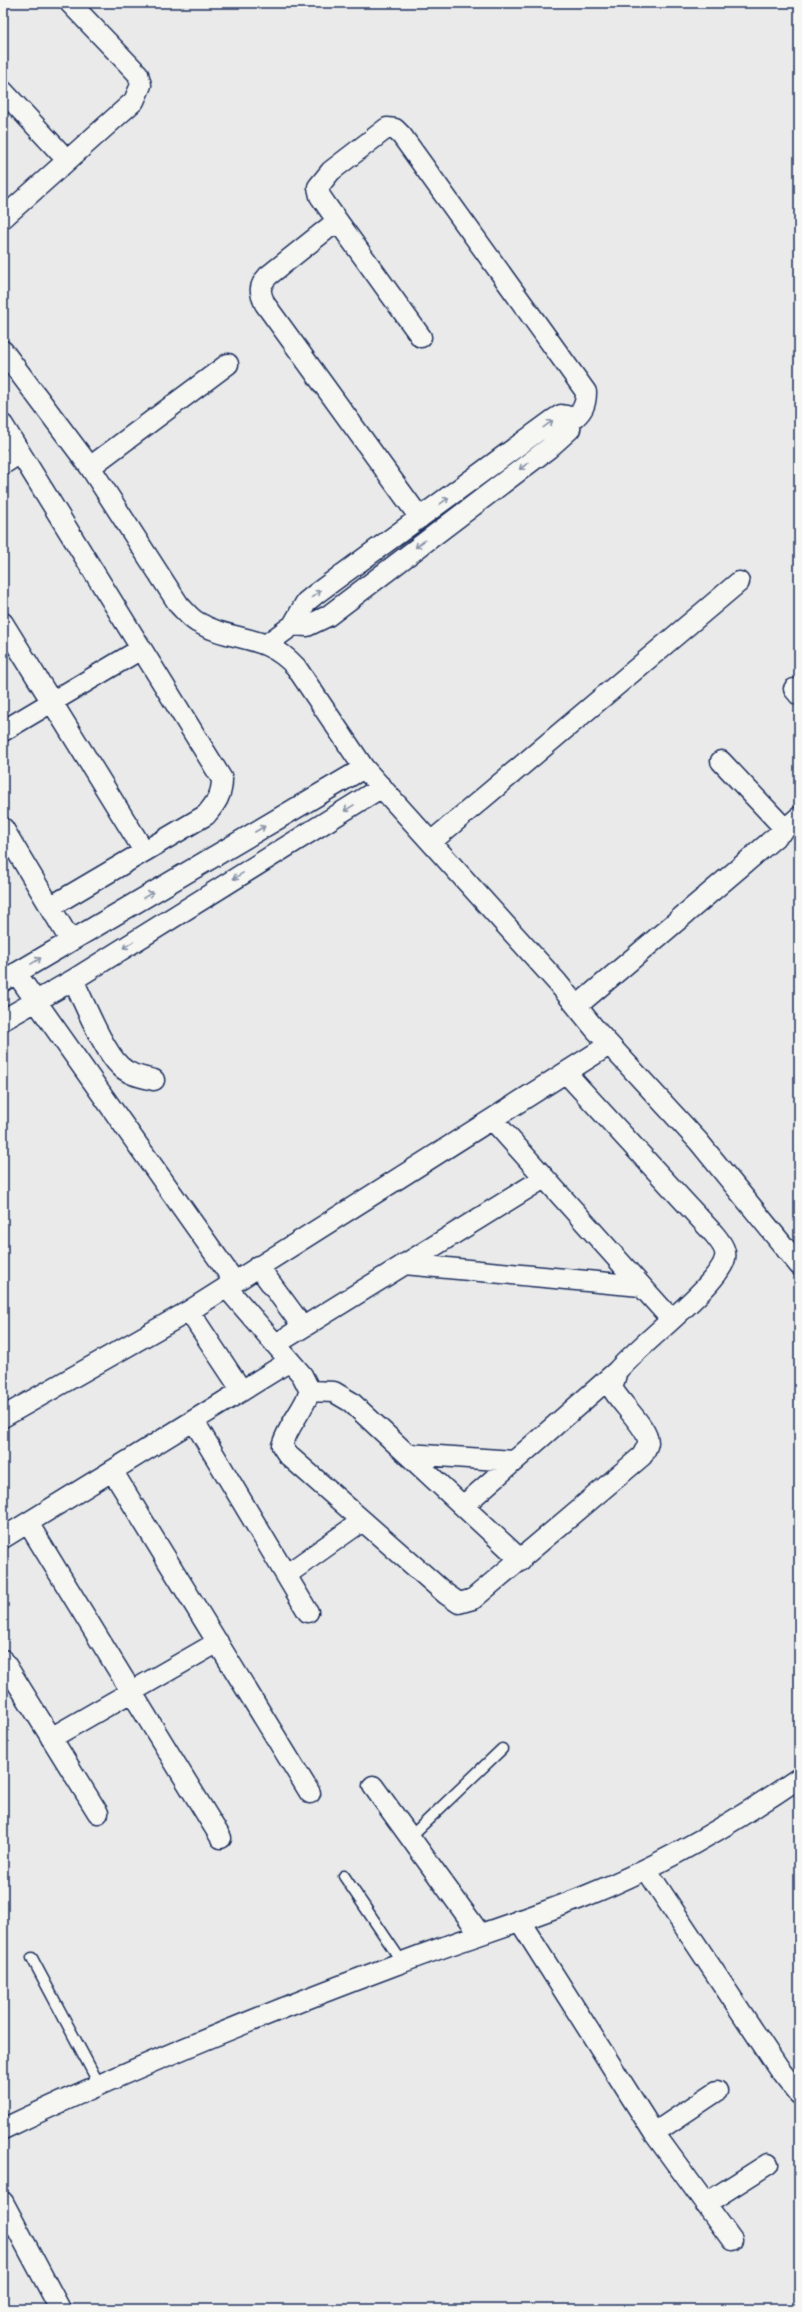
<svg xmlns="http://www.w3.org/2000/svg" width="802" height="2312" font-family="'Indie Flower',sans-serif">
<rect width="100%" height="100%" fill="#e9eae9"/>
<filter id="ink" filterUnits="userSpaceOnUse"><feTurbulence type="fractalNoise" baseFrequency=".025" numOctaves="2"/><feDisplacementMap in="SourceGraphic" scale="8" xChannelSelector="R" yChannelSelector="G"/><feConvolveMatrix kernelMatrix="1 2 1 2 8 2 1 2 1" color-interpolation-filters="sRGB"/></filter>
<g filter="url(#ink)">
<g fill="none" stroke-linecap="round" stroke-linejoin="round">
<defs>
<path id="service" d="M410,1837L502,1749
M344,1876L402,1962
M32,1958L99,2084"/>
<path id="minor" d="M3,91L67,160
M3,218L134,101L141,85L138,74L70,3
M337,221L268,276C259,286 259,291 265,304L420,518
M421,337L329,209L320,196L318,187L331,171L387,128L395,129L402,136L586,392C586,406 582,412 571,421
M3,351L90,467L179,605C185,611 190,618 197,622C233,643 264,632 296,667L364,768L557,982L595,1029L699,1142L799,1265
M3,425L222,779C222,795 216,803 206,815L50,907
M3,464L20,453
M90,467L228,364
M3,623L144,851
M267,644L293,625L306,602L317,593L553,420L561,415L567,416L571,421L570,429L549,448L328,616L307,626L293,625
M794,689L799,695
M3,731L141,649
M721,761L785,829
M3,828L70,940
M431,842L739,582
M16,973L234,1281
M73,980C84,1002 103,1050 120,1066C129,1075 142,1077 154,1080
M3,981L364,768
M577,1006L799,817
M3,1020L73,980L382,787
M492,1119L671,1319
M404,1264L641,1286
M258,1266L303,1327
M226,1287L302,1375L310,1391C303,1411 288,1425 282,1446L288,1455L446,1594L459,1603L473,1599L642,1456C644,1452 648,1446 648,1442C648,1428 619,1402 612,1388L617,1371C639,1345 720,1284 725,1258C727,1250 719,1240 714,1234L566,1073
M189,1311L242,1391
M276,1344L544,1178
M310,1391L334,1392L351,1402L521,1560
M3,1417L189,1311L609,1045
M194,1421L308,1612
M408,1454L514,1461
M113,1472L310,1793
M463,1506L617,1371
M28,1523L221,1838
M3,1538L290,1361
M286,1575L362,1521
M3,1660L98,1813
M51,1738L218,1642
M373,1786L480,1934
M646,1869L779,2069L799,2094
M519,1920L654,2133L732,2240
M3,2129C131,2068 262,2015 395,1965C459,1940 525,1921 588,1895C663,1865 733,1823 799,1778
M654,2133L717,2091
M3,2202L60,2309
M705,2204L768,2164"/>
</defs>
<use href="#service" stroke="#1b2f5e" stroke-width="13"/>
<use href="#minor" stroke="#1b2f5e" stroke-width="23"/>
<use href="#service" stroke="#f6f6f2" stroke-width="10"/>
<use href="#minor" stroke="#f6f6f2" stroke-width="20"/>
</g>
<defs><path id="oneway-shaft" d="M-6 0H5M1.5-3L5.5 0L1.5 3" fill="none" stroke-width="1.6" stroke-linecap="round" stroke-linejoin="round"/></defs>
<g stroke="#8892a8">
<use href="#oneway-shaft" transform="translate(548 424) rotate(-36)"/>
<use href="#oneway-shaft" transform="translate(524 466) rotate(143)"/>
<use href="#oneway-shaft" transform="translate(444 501) rotate(-36)"/>
<use href="#oneway-shaft" transform="translate(420 544) rotate(142)"/>
<use href="#oneway-shaft" transform="translate(316 594) rotate(-39)"/>
<use href="#oneway-shaft" transform="translate(349 808) rotate(148)"/>
<use href="#oneway-shaft" transform="translate(260 829) rotate(-30)"/>
<use href="#oneway-shaft" transform="translate(238 876) rotate(148)"/>
<use href="#oneway-shaft" transform="translate(148 895) rotate(-31)"/>
<use href="#oneway-shaft" transform="translate(128 945) rotate(148)"/>
<use href="#oneway-shaft" transform="translate(36 961) rotate(-32)"/>
</g>
</g>
<rect width="802" height="2312" fill="none" stroke="#f6f6f2" stroke-width="16"/>
<rect x="8" y="8" width="786" height="2296" fill="none" stroke="#1b2f5e" stroke-width="1.5" filter="url(#ink)"/>
</svg>
